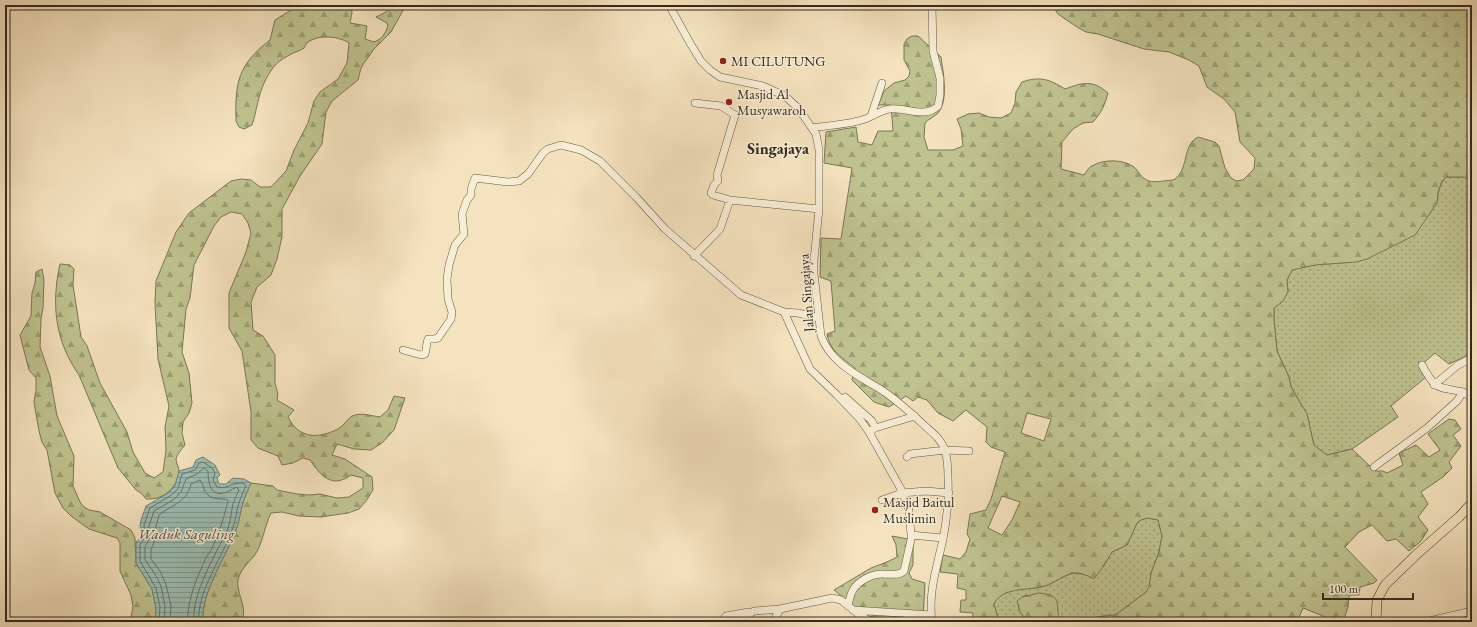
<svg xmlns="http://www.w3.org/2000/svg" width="1477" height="627" font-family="'EB Garamond',serif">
<defs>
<pattern id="grass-dots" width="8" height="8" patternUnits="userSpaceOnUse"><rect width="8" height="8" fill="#bfc390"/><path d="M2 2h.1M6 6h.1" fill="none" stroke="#9c9f75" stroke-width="1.8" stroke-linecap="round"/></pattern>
<pattern id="forest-firs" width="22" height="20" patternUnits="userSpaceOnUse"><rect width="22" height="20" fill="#bfc390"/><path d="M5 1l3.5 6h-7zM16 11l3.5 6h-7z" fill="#9c9f75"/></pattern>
<pattern id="water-rules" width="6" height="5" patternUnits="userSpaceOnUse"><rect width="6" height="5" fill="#9cbeb4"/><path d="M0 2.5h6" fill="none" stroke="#809b92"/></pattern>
</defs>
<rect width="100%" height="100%" fill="#f5e3bf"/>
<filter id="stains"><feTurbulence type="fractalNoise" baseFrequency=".005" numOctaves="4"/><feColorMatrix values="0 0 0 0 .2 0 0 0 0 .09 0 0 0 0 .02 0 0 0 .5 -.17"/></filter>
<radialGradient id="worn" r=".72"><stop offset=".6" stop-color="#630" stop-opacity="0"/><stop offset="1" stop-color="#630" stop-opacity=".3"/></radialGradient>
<path fill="url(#grass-dots)" stroke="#7a7657" d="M1446,177H1463L1469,179L1472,188V345L1468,350L1470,354L1449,364L1435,353L1419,367L1426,377L1391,406L1398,417L1352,449L1327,455L1314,446L1307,414L1291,387L1289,377L1277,351L1274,319V308L1283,301L1288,292L1287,280L1292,270C1300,268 1307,266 1314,265C1336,262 1357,265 1376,253L1437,203C1438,194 1439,184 1446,177Z
M1147,518L1158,520L1162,536L1159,552L1151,573L1150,587L1146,592L1117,614L1112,616L1107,615L1094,618L1086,622H1060L1027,595L1022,597L1018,601L1020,612L1028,622H999L994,604C1003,585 1029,591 1045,586C1054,583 1066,574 1074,573C1079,573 1085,575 1090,576L1103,567L1112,552L1127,545L1137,523L1141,520Z"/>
<path fill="url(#forest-firs)" stroke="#7a7657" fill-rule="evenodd" d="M299,5H351L352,13L350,23L367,26L365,39L374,42C382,39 385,34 388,26L387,23L376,17L386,12L392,5H406L391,32L374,49L364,63L361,68L358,80L332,101L326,112L322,144L300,176L282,209V237L277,259L271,275L257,287L251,302L253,330L263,336L275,355V383L278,394L277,400L294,410L288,417C299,439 318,439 338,429C344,426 347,419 352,416C360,412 372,416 380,417L388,410L394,396L405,398L394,430L382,443L371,450L354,449L337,444L332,455L345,459L372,477L373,490L366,501L359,509L348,513L321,517L299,516L282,512L271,513C264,527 263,544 254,556C248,563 240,570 238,580C236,594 249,609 241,622H203C200,594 226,557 236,530C239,522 240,514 242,506C244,498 248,490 251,483L273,486L277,490L297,494L309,495L320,494L337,498L349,497L363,488V478L351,475C332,489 321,476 310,460L303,458L293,463L282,465L278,456L258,448L251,440V412L242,351L229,328V293L246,252L251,233L248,223L242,214L231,212L221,217L214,226L194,265L190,298L186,309L182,352L189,373L192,403L189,413L183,422L182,433L185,445C182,449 177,454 176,459C176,463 179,467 179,471C177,489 163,500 146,499L141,493L136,490L118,468L79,375C55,341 51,304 60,264L70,265L74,269L73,285L81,337L87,346L100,383L127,432L133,452L145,473L154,478L163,472L166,450L165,427L169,406L158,359L155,303L156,281L176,232L189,213L231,181L241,179L251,180L260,187H271L286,171L294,150L308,123L314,101L320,92L338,79L347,63L349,43C339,36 317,34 307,43C306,44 305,46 304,48C301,50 296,52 293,53C278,61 273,65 265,81C258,95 257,110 252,125L244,129L239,127L236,121C235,82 238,65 270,40L275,20Z
M1052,5H1472V188L1468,179L1463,177H1446L1442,181L1438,192L1437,203L1415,235L1367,259L1356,262L1315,265L1292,270L1287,280L1288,292L1283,301L1274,308V319L1277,351L1289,377L1291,387L1307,414L1314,445L1327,455L1352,449L1375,471H1383L1387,473L1403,465L1399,453L1416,445L1429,457L1440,450L1428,434L1449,419L1455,420L1461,429L1453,435L1461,446L1449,462L1452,468L1443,477L1421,492L1428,504L1418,517L1428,530L1421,541L1409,551L1396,539L1387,541L1372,525L1359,532L1345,547L1377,580L1374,583L1360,587L1359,595H1349L1348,607L1343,622H1327L1328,618L1303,608L1297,622H1086C1092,619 1098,617 1105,616C1110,615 1112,616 1117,614L1146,592L1149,587L1151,573L1159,552L1162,536L1158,520L1147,518L1141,520L1137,523L1127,545L1112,552L1103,567L1094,579C1089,576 1079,572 1073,573C1064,575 1054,583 1045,586C1029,591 1003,586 994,604L999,622H972L973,613L960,612L961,600H966V590L957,588L958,574L940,572L943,555L960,559L966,552L970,539L967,534L970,514L986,510L991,499L1005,452L991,447L986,442L987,427L966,410L953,421L938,413L927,400L918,397L913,401L906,396L889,407L874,402L852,380L855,368C843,359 829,350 827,334L835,331L831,281L820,277L821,238L841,239L852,168L824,163L826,132L856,127L858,142L872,145L878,131H893L891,105H878L884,91L894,83L905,80L909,76L910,71L904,60V44L907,39L912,36H918L941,57C943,72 949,100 938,113C935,116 929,119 925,123L924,137L928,150H953L963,146L961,129L957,119L968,114L979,113L989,117L1001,118L1011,113L1015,103L1016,92L1022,82C1040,76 1049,79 1065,89C1083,82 1093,80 1108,93C1105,105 1101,113 1093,122L1083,123L1073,129L1062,142L1061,169L1084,175C1086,172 1089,167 1092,166C1103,159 1123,159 1134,167C1140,172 1139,177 1149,181C1156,183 1167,180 1174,180C1177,177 1180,174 1182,170C1187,158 1186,143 1198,137L1215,142L1219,146L1225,168L1231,178L1236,181L1243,180L1254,169L1255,158L1240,142L1235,112L1224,99L1207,87L1199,66L1189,60L1169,52L1144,49L1098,34L1086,32L1077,27L1058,14ZM1027,413L1051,419L1044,441L1021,433ZM1002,496L1020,502L1012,520L1002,535L988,528Z
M42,269L44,280L43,308L41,319L40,347L50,376L57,416L74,456L73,486L80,502L84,507L89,510L100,512L131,530L135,538L136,563L152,589L156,608L155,622H130L133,607L131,595L120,571V543L117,538L89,529L71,516L63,508L55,493L47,450L42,442L39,431L34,402L36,390V378L29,370L20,335L31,316L32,293L35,283L36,272Z
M892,536L913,540V565L909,573L912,579L925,583L923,618H868L834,590L871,568L887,562L897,557L896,545Z
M1039,593C1065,596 1054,604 1060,622H1028L1020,612L1017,601L1022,597Z"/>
<path fill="url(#water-rules)" stroke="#728378" d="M203,457L215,465L220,475L217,478L219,484H226L233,478L244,479L251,483C248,490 244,498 242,506C240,514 239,522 236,530C226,557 200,594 203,622H155L156,608L152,589L136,563V542C144,537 140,532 140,525C141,518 144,512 146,506L168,493L175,486L179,471L193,467L196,460Z"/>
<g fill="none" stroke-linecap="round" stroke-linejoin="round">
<path stroke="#687469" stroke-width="1" d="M159,622L160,607L156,588L140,561V545L145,536L144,525L150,508L170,496L178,489L182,474L195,470L199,463L203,462L212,468L215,473L213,480L217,487C229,490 230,482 243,483L246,486C243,492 240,499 238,506C236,513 236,520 233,527C224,556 196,591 199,622
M164,622L165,606L161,586L155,574L145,560V547L150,537L149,526L154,511L173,500L181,492L186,479L197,474L204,468L208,471C208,493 217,500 236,487L239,490C237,494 235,499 233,504C231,512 231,520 228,528C216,555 191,593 194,622
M170,622L171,606L166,584L160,571L151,559V549L156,538V526L159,515C173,504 186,503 191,484L200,480C202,483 203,485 204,489C208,499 217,499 226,499L228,501C224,517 220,531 213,546C212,550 209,553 207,556C198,574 186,603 188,622"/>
<defs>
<path id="minor" d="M669,5L690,43L701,61L710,70L720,77L763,86L785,96L798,108L816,134L819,150V209L814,260V274L821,336C831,363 857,375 880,389C896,399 911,413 925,426C933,433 942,440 945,451C948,460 948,469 948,478C949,499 947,519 943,539C937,567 928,592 932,622
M695,103L721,106L735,115L717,175L718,181L714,185L711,193L713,195L730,200L819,209
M871,116L882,83
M812,128C829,125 848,125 865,119C873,116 881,110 890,109C906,107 925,119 938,106L940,95V78L933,51L932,5
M694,256L720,229L730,200
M784,312L810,369L837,395L859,418L869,432L902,491L909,510L911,535L943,538
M403,350L421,355L425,354C427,349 426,343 428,339H434L438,338L451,319L452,312L448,299L447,279L449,265L455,245L464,234L462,214L467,200L471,195V189L475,178L508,182L519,181L528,174L543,153L548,149L561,145L581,150L600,161L636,197L665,229L741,295L784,312L798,313L819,318
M1422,365C1436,391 1436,386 1463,392
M1434,385L1458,365L1472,358
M845,397L872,421L875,428L869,432
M875,428L915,416
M907,457L910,454L945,450L969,451
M1374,467L1427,428L1457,401L1463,392L1472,398
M882,500L902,493L926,491L949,493
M848,606C849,601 850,595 853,590C858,581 872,574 882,574C889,574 899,576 904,571L912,535
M853,610L931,615
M721,622L726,616L749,612
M738,622L741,619L754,611L780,609L832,598L841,600L862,617L873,622
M773,622L780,609
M1425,622L1472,611"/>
<path id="major" d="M1376,622L1377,600L1385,585L1417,554L1459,517L1472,503"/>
</defs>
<use href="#minor" stroke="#645846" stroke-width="8"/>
<use href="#major" stroke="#342a1e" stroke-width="10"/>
<use href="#minor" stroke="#f8edd5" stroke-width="7"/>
<use href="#major" stroke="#f5e3bf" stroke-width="9"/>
</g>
<g fill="#8f2418" stroke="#f8edd5" stroke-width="1.5">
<circle cx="723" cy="61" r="4"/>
<circle cx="729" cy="102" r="4"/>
<circle cx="875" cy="510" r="4"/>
</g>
<g text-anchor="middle" stroke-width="3" stroke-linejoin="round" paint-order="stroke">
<g font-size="14" fill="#342a1e" stroke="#f8edd5" text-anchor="start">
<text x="731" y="66">MI CILUTUNG</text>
<text x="737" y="99">Masjid Al<tspan x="737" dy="16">Musyawaroh</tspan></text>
<text x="883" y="507">Masjid Baitul<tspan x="883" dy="16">Muslimin</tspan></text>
</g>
<g font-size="14" fill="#342a1e" stroke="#f8edd5">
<text transform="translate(806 293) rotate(-94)" y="5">Jalan Singajaya</text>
</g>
<g font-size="15" font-style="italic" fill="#4e4f44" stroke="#f8edd5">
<text x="186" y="539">Waduk Saguling</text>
</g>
<g font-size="16" font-weight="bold" fill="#342a1e" stroke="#f8edd5">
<text x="778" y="154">Singajaya</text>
</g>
</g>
<rect width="1477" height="627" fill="none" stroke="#f5e3bf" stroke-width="20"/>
<rect x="6" y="6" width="1465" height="615" fill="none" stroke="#342a1e" stroke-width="2"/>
<rect x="10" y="10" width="1457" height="607" fill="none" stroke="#342a1e"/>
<path d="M1323 593v6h90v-6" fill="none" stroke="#342a1e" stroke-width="2"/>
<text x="1329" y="593" font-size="12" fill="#342a1e" stroke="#f8edd5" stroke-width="3" paint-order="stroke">100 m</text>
<rect width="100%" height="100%" filter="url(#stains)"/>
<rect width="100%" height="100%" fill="url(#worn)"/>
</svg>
